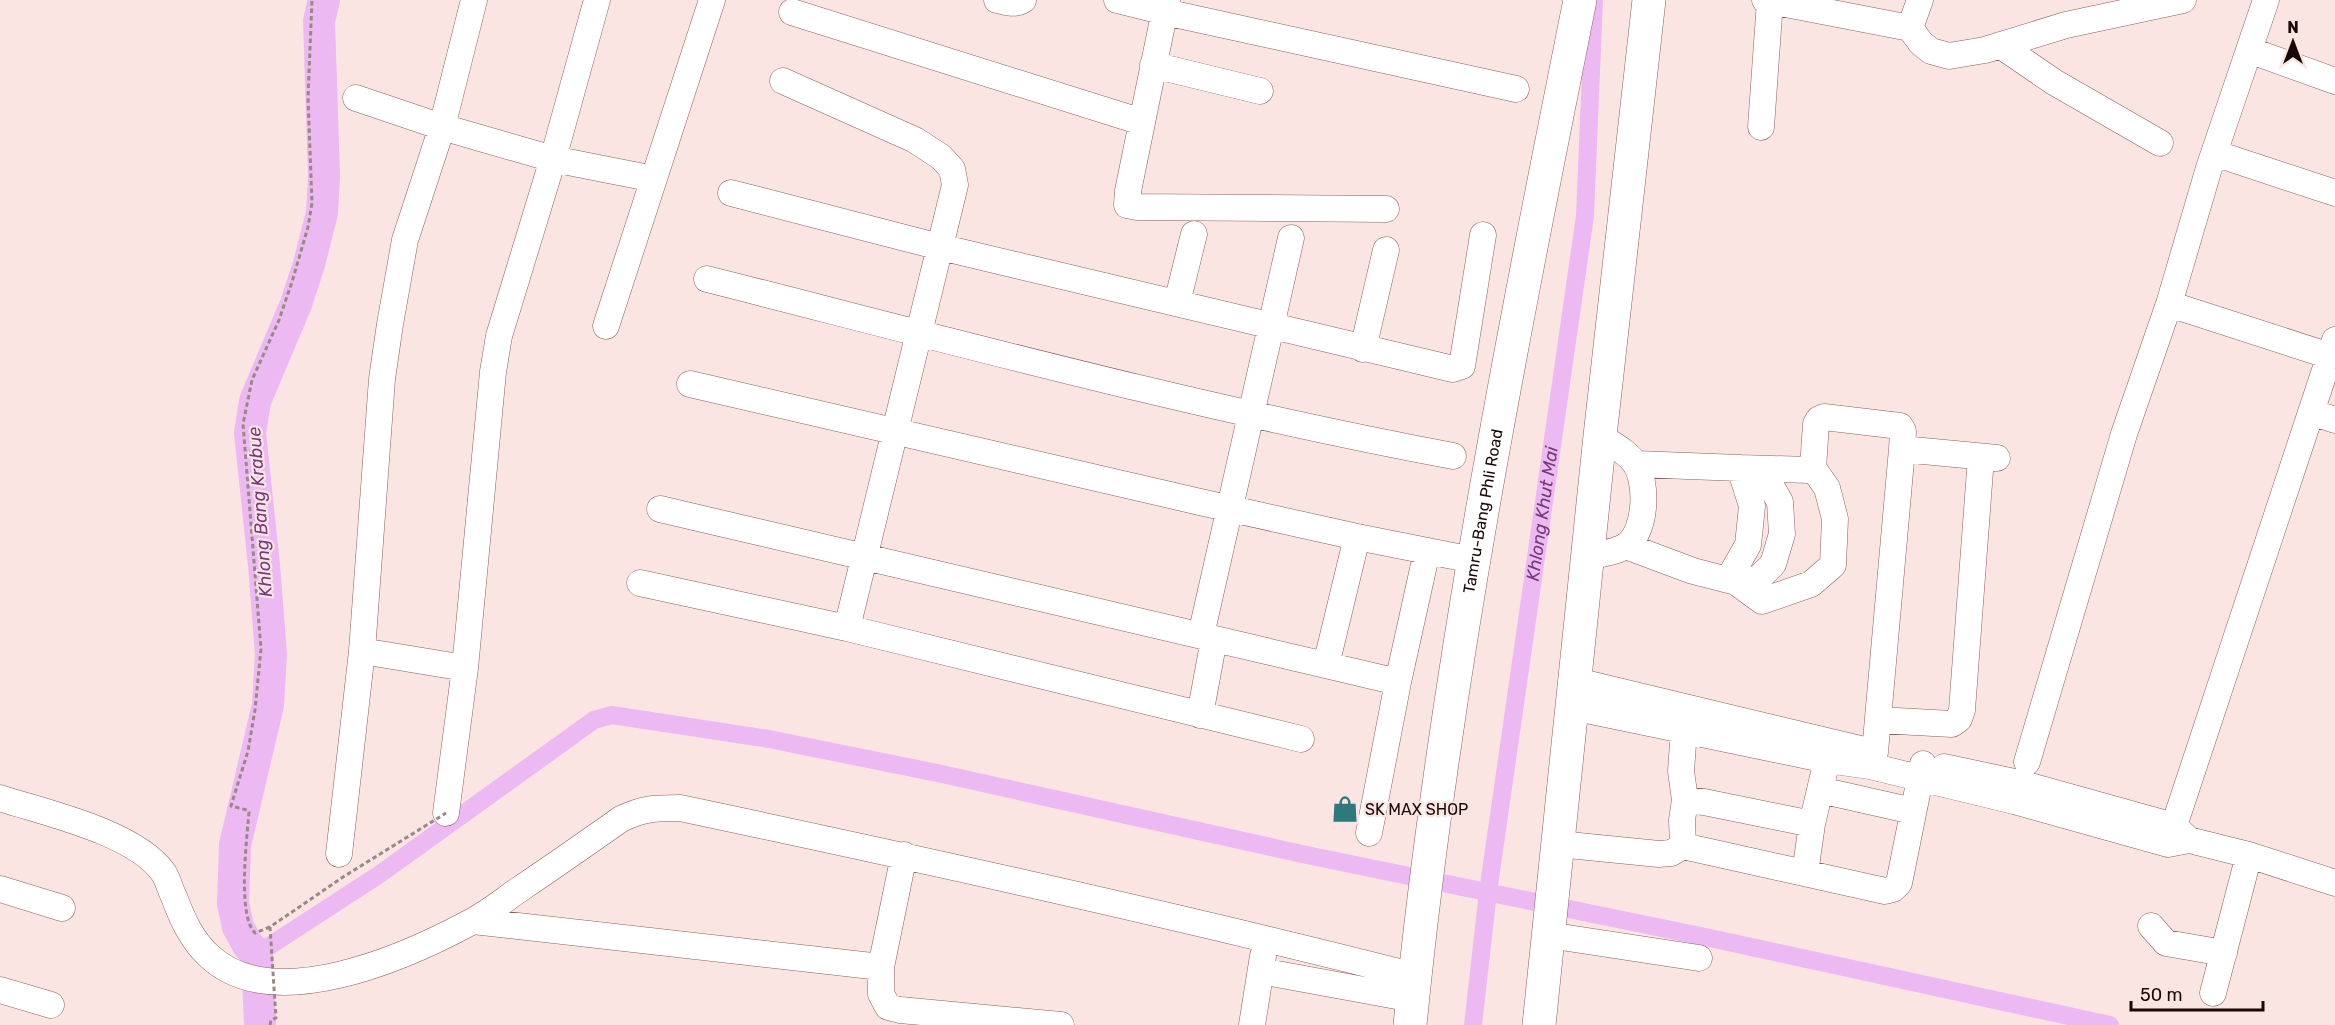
<svg xmlns="http://www.w3.org/2000/svg" width="2335" height="1025" font-family="Rubik,sans-serif">
<rect width="100%" height="100%" fill="#fae5e3"/>
<g fill="none" stroke-linecap="round" stroke-linejoin="round">
<g stroke="#edb9f2" stroke-width="18">
<path d="M257,954L380,874L594,720L612,715L769,739L942,774L1302,854L1710,938L2110,1025"/>
<path id="s1" d="M1473,1025L1488,892L1585,216L1594,0"/>
</g>
<path stroke="#edb9f2" stroke-width="32" d="M260,1025L257,954L248,945L238,927L233,903L235,845L268,705L271,654L264,565L250,433L255,401L296,304L309,264L322,213L324,176L319,21L324,0"/>
<defs>
<path id="minor" d="M997,0C1005,2 1016,5 1023,0
M1117,0L1165,12L1516,89
M1167,0L1128,191L1127,205L1137,207L1386,209
M1765,0L1910,28L1920,0
M792,12L1142,122
M1910,28L1921,43L1931,51L1949,56L1985,50L2066,25L2183,0
M2000,45L2054,82L2160,143
M2249,50L2335,81
M1153,65L1260,91
M783,81L915,140L941,157L952,169L955,185L847,628
M356,98L442,127L553,159L654,179
M1761,127L1770,1
M2214,153L2335,193
M731,193L940,247L1453,369L1462,366L1483,235
M707,279C955,342 1202,409 1453,456
M1177,303L1194,234
M2169,304L2330,356
M606,326L712,0
M1363,349L1386,250
M690,384L1200,502L1357,537L1473,560
M2311,412L2335,420
M1902,449L1997,458
M660,509L1398,682
M1626,546L1693,571L1736,582L1758,579L1773,564L1782,534L1780,502L1767,479L1740,468L1636,464
M1587,557C1599,554 1618,552 1627,545C1647,530 1648,480 1634,462C1626,451 1611,444 1600,436
M1728,580L1748,545L1752,506L1740,468L1809,470L1813,468L1816,424L1819,419L1824,417L1900,426L1903,431L1902,449L1875,752
M1736,582L1762,601L1811,584L1833,565L1835,519L1827,488L1813,468
M640,583L847,628L1301,739
M1201,635L1291,238
M362,651L465,668
M1326,665L1357,537
M1576,681L1864,750
M1572,707L1827,760L1870,766L2014,801L2168,844L2189,840L2249,855L2335,883
M1200,715L1214,639
M1878,720L1952,724L1959,719L1962,710L1981,457
M1684,730L1681,771L1685,800
M2027,762L2124,434L2169,304L2209,168L2266,0
M1944,767L2019,783L2174,826L2189,840
M1820,790L1913,811
M0,798C46,813 134,832 163,872C168,879 170,889 174,897C182,918 191,939 208,955C272,1017 406,957 471,922C488,913 504,900 520,889C554,866 587,843 621,819C644,808 655,808 680,808C926,860 1172,914 1415,976
M446,813L465,668L493,372L499,336L553,159L597,0
M1369,833L1398,682L1427,551
M2169,841L2335,340
M1558,844L1659,854L1671,853L1683,846L1682,820L1685,800L1704,802L1812,824L1827,760
M1683,846L1885,891L1893,889L1899,883L1923,764
M339,854L362,651L382,379L390,324L405,240L442,127L474,0
M904,855L881,967V994L888,1007L900,1010L1061,1025
M1805,873L1812,824
M0,889L62,908
M473,921L881,967
M2151,926L2166,943L2224,953
M1548,935L1699,958
M1261,971L1413,999
M0,990L51,1005
M2213,993L2249,855
M1252,1025L1263,956"/>
<g id="major">
<path id="s2" d="M1410,1025C1444,680 1512,340 1580,0"/>
<path d="M1539,1025L1600,436L1649,0"/>
</g>
</defs>
<use href="#minor" stroke="#8c5f5c" stroke-width="27"/>
<use href="#major" stroke="#8c5f5c" stroke-width="34"/>
<path stroke="#9b8886" stroke-width="3" stroke-dasharray="4.5 3" stroke-linecap="butt" d="M270,927L255,933C237,915 247,838 249,812L247,810L231,806L248,751L255,710L261,649L243,424L252,380L279,320L292,282L308,227L312,203L308,98L312,0"/>
<use href="#minor" stroke="#fff" stroke-width="26"/>
<use href="#major" stroke="#fff" stroke-width="33"/>
<path stroke="#9b8886" stroke-width="3" stroke-dasharray="4.5 3" stroke-linecap="butt" d="M270,1025L271,1020L276,1018L270,927L343,877L446,813"/>
</g>
<defs>
<symbol id="shop-bare" viewBox="-9 -9 18 18"><path d="M-5-2.5h2.3a2.7 3.5 0 0 1 5.4 0H5L5.5 6h-11ZM-1.5-2.5h3a1.5 2.3 0 0 0-3 0Z" fill="#2f787e" stroke="#fae5e3" stroke-width="2.5" paint-order="stroke"/></symbol>
</defs>
<g fill-rule="evenodd">
<use href="#shop-bare" x="1326" y="790" width="38" height="38"/>
</g>
<g text-anchor="middle" stroke-width="4.5" stroke-linejoin="round" paint-order="stroke">
<g font-size="16" fill="#190807" stroke="#fae5e3">
<text dy="6" stroke="none"><textPath href="#s2" startOffset="519">Tamru-Bang Phli Road</textPath></text>
</g>
<g font-size="16" fill="#190807" stroke="#fae5e3" text-anchor="start">
<text x="1365" y="815">SK MAX SHOP</text>
</g>
<g font-size="18" font-style="italic" fill="#76397c" stroke="#fae5e3">
<text transform="translate(260 512) rotate(-94)" y="6">Khlong Bang Krabue</text>
<text dy="6" stroke="none"><textPath href="#s1" startOffset="516">Khlong Khut Mai</textPath></text>
</g>
</g>
<g transform="translate(2293 42)" stroke="#fae5e3" stroke-width="4.5" paint-order="stroke">
<path d="M0-4.5L10 22L0 15L-10 22Z" fill="#190807"/>
<text y="-9" font-size="16" font-weight="bold" text-anchor="middle" fill="#190807">N</text>
</g>
<path d="M2131 1001v9h132v-9" fill="none" stroke="#190807" stroke-width="3"/>
<text x="2140" y="1001" font-size="18" fill="#190807" stroke="#fae5e3" stroke-width="4.5" paint-order="stroke">50 m</text>
</svg>
